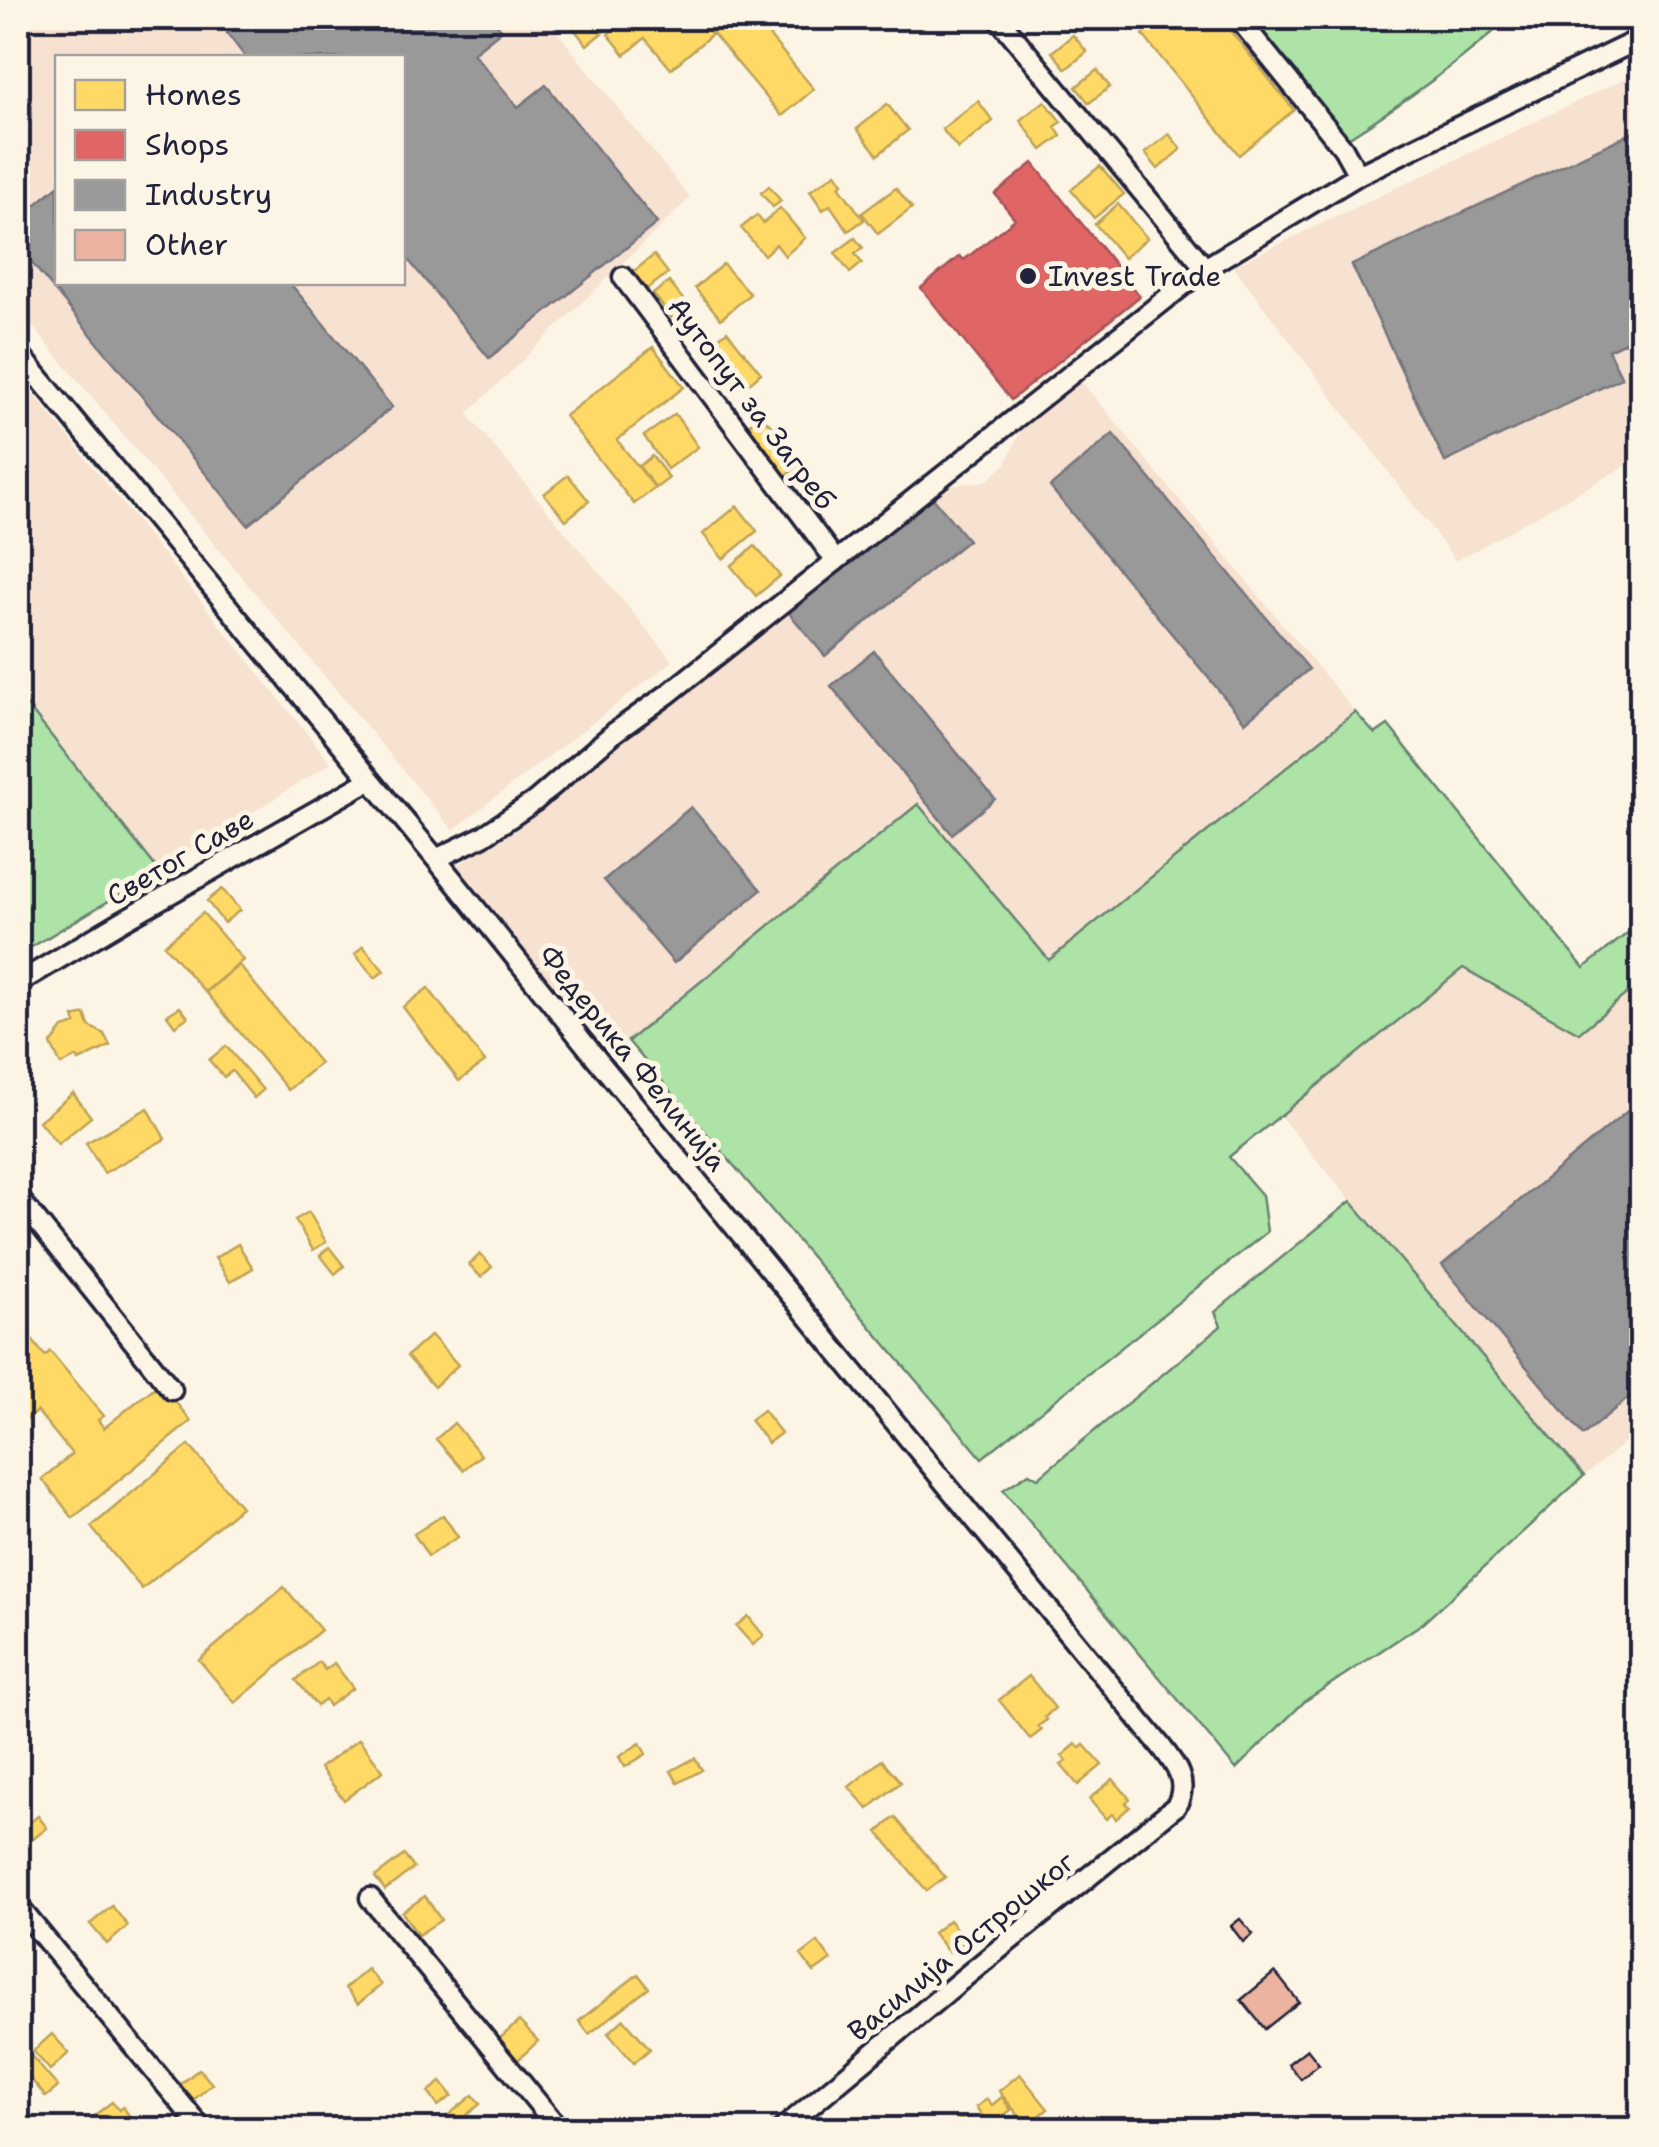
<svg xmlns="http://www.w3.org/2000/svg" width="1659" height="2147" font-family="'Shantell Sans',sans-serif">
<rect width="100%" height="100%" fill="#fcf5e5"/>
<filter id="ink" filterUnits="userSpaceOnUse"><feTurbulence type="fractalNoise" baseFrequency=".01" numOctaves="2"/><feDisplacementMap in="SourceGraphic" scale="20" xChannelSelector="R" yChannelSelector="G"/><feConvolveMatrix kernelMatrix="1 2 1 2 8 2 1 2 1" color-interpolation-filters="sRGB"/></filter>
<g filter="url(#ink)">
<path fill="#f7e1d0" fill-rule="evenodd" d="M18,18H546L690,198L467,414L673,661L453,830L18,309ZM58,58H402V282H58Z
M1641,71V457L1456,561L1233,266Z
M18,374L331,763L159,871L18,694Z
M1078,377L1355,712L1048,961L918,804L611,1055L455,867L501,838L939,487L987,481L1005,465L1027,417Z
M1463,968L1579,1033L1641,982V1429L1584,1476L1280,1116Z"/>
<path fill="#ade3a6" stroke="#688270" stroke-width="2.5" d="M1248,18H1509C1458,64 1406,101 1348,138Z
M18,694L159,871L18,955Z
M1355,712L1375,734L1388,725L1584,968L1641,922V982L1579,1033L1463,968L1229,1157L1262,1195L1267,1232L982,1458L628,1041L918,804L1049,960Z
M1351,1201L1584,1476L1423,1623L1305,1701L1236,1769L1003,1490L1029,1473L1038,1478L1221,1326L1215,1312Z"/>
<path fill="#ffd966" stroke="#bda259" stroke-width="2.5" d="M565,18H608L613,24L587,45Z
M614,18H698L712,34L671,69L645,38L625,55L608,34L620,24Z
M700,18H754L814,89L782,116Z
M1165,18H1220L1294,110L1239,155L1143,35Z
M1073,35L1087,52L1066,69L1052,52Z
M1097,70L1110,87L1089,103L1076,87Z
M978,101L993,121L958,149L942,129Z
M1045,101L1061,122L1055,127L1061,136L1042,150L1020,120Z
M887,104L908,130L878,155L857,129Z
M1169,134L1181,149L1158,169L1145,153Z
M1100,166L1124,194L1094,218L1071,190Z
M836,173L843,183L839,186L864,220L848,231L830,205L823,210L810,191Z
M769,186L781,201L773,207L761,193Z
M896,188L912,208L878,234L862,213Z
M1118,204L1147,238L1124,258L1095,224Z
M780,208L805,238L785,256L776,244L764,255L741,228L757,215L763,223Z
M855,238L863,248L855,254L862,263L850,273L835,253Z
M654,255L668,273L647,289L633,272Z
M723,264L750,294L721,319L695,288Z
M669,282L702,323L686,335L653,294Z
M727,331L761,373L747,385L713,342Z
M653,347L684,387L617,440L655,488L634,504L565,416Z
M675,414L698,447L667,469L644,436Z
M761,414L802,463L782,479L742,430Z
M652,456L669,478L656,488L639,466Z
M568,475L589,501L566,520L544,494Z
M737,506L757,531L723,559L703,534Z
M755,546L780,576L756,596L731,566Z
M222,889L240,910L224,923L207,901Z
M203,913L243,960L205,992L164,945Z
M363,946L384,971L375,978L355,954Z
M239,965L320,1063L288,1090L206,992Z
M428,988L485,1062L459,1081L403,1007Z
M180,1007L188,1017L175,1026L167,1015Z
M85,1014L89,1026L104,1034L110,1046L79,1061L77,1057L61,1065L51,1044L63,1028L76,1024L74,1017Z
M226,1046L263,1090L254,1098L232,1071L224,1077L209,1060Z
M18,1059L29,1074L18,1083Z
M73,1093L91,1117L58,1144L39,1121Z
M148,1108L165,1139L104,1173L86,1143Z
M309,1212L326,1242L313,1250L295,1220Z
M238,1244L253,1268L230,1282L215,1258Z
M329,1247L344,1266L335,1274L320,1255Z
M480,1254L492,1267L481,1277L469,1265Z
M431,1335L458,1365L434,1387L407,1356Z
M29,1336L45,1356L50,1351L104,1416L98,1420L104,1428L160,1383L191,1421L73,1518L42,1479L72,1454L37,1411L25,1421L18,1412V1345Z
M763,1410L781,1433L768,1443L750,1420Z
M454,1423L481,1455L463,1470L436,1439Z
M189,1445L241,1507L142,1589L91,1527Z
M443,1515L458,1537L428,1556L414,1534Z
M284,1587L321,1630L235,1703L199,1660Z
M748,1616L764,1636L753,1645L736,1626Z
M319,1662L325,1670L334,1663L353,1688L329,1706L325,1700L317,1706L296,1680Z
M1029,1676L1055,1708L1045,1717L1047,1720L1038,1726L1042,1730L1030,1739L999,1700Z
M359,1739L383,1771L344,1800L320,1768Z
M640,1743L646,1754L625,1767L619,1757Z
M1076,1744L1080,1748L1084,1745L1102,1765L1078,1785L1061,1765L1067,1761L1062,1756Z
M695,1758L702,1770L678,1783L671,1771Z
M882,1760L901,1782L868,1809L849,1787Z
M1113,1779L1130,1799L1126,1803L1130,1807L1116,1819L1112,1814L1106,1819L1089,1799Z
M18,1795L27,1806L18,1814Z
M38,1816L47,1828L32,1840L23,1828Z
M895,1817L945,1877L927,1891L878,1832Z
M404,1855L414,1868L385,1890L375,1877Z
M425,1896L441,1920L418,1935L402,1912Z
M112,1906L128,1926L107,1944L90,1924Z
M949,1920L966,1940L949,1953L933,1933Z
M818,1942L831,1960L814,1972L801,1955Z
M367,1969L381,1985L358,2004L345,1988Z
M638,1974L649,1988L589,2034L579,2021Z
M624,2019L650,2049L634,2063L608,2033Z
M519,2021L538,2041L518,2060L499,2039Z
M52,2034L69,2053L50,2070L33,2051Z
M28,2052L58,2087L46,2097L18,2064V2061Z
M199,2069L212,2084L189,2104L176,2088Z
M1020,2074L1048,2109L1027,2126L999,2091Z
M441,2082L452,2096L438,2106L428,2092Z
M473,2095L480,2104L453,2126L446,2117Z
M1002,2097L1011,2110L990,2126L976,2107L987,2099L992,2105Z
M112,2102L119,2110L123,2107L136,2125L132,2128L134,2130H94L87,2121Z
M961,2118L970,2130H946Z"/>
<path fill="#e06666" stroke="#a75259" stroke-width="2.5" d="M1033,163L1140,296L1011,400L921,288L960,256L964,260L1015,219L995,194Z"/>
<path fill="#999" stroke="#75757d" stroke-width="2.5" d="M246,18H491L502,30L473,53L518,107L546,85L657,223L489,358L402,252V58H246L227,33Z
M1642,128V334L1608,350L1622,378L1445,462L1352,265Z
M58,186V282H289L392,407L248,525L18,246V219Z
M1113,434L1309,669L1245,722L1050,487Z
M932,497L968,540L825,656L789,613Z
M874,651L995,799L952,834L831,686Z
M691,807L761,890L674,963L604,880Z
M1642,1099V1387L1583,1435L1442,1265Z"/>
<path fill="#ebb3a0" stroke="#22223b" stroke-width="2.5" d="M1240,1919L1253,1934L1243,1942L1231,1926Z
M1275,1972L1299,2002L1265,2029L1241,2000Z
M1307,2049L1319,2064L1301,2079L1288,2064Z"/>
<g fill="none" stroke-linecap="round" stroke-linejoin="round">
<defs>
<path id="street" d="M998,18L1205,268
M1238,18L1343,148L1358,175
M623,277L836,561
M18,352L436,859L596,1058L1160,1745C1175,1764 1190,1782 1176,1806L966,1976L781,2130
M436,859L483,836L535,801L615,732L668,694L1205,268L1358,175L1642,38
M18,983L124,920L370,780
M18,1197L172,1390
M370,1898L560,2130
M18,1906L203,2130"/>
</defs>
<use href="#street" stroke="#22223b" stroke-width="25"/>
<use href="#street" stroke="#fcf5e5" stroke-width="18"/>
</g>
</g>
<circle fill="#22223b" stroke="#fcf5e5" stroke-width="4" cx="1028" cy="276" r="10"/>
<g text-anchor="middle" stroke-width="10" stroke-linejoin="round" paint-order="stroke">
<g font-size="28" fill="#22223b" stroke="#fcf5e5" text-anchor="start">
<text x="1048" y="286">Invest Trade</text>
</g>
<g font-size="28" fill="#22223b" stroke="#fcf5e5">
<text transform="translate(752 403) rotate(53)" y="10">Аутопут за Загреб</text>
<text transform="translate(180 857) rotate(-30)" y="10">Светог Саве</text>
<text transform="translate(633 1058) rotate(51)" y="10">Федерика Фелинија</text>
<text transform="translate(961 1946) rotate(-39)" y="10">Василија Острошког</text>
</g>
</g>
<rect width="1659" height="2147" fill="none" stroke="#fcf5e5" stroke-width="60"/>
<rect x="30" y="30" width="1599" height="2087" fill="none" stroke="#22223b" stroke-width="4" filter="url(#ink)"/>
<rect x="55" y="55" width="350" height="230" fill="#fcf5e5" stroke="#a5a1a1" stroke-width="2.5"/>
<rect x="75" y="80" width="50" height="30" fill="#ffd966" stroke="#a5a1a1" stroke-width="2.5"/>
<text x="145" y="105" font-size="30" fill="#22223b">Homes</text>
<rect x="75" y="130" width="50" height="30" fill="#e06666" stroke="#a5a1a1" stroke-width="2.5"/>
<text x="145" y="155" font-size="30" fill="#22223b">Shops</text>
<rect x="75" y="180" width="50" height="30" fill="#999999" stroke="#a5a1a1" stroke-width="2.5"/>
<text x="145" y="205" font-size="30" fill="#22223b">Industry</text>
<rect x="75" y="230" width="50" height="30" fill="#ebb3a0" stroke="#a5a1a1" stroke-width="2.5"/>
<text x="145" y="255" font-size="30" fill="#22223b">Other</text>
</svg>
